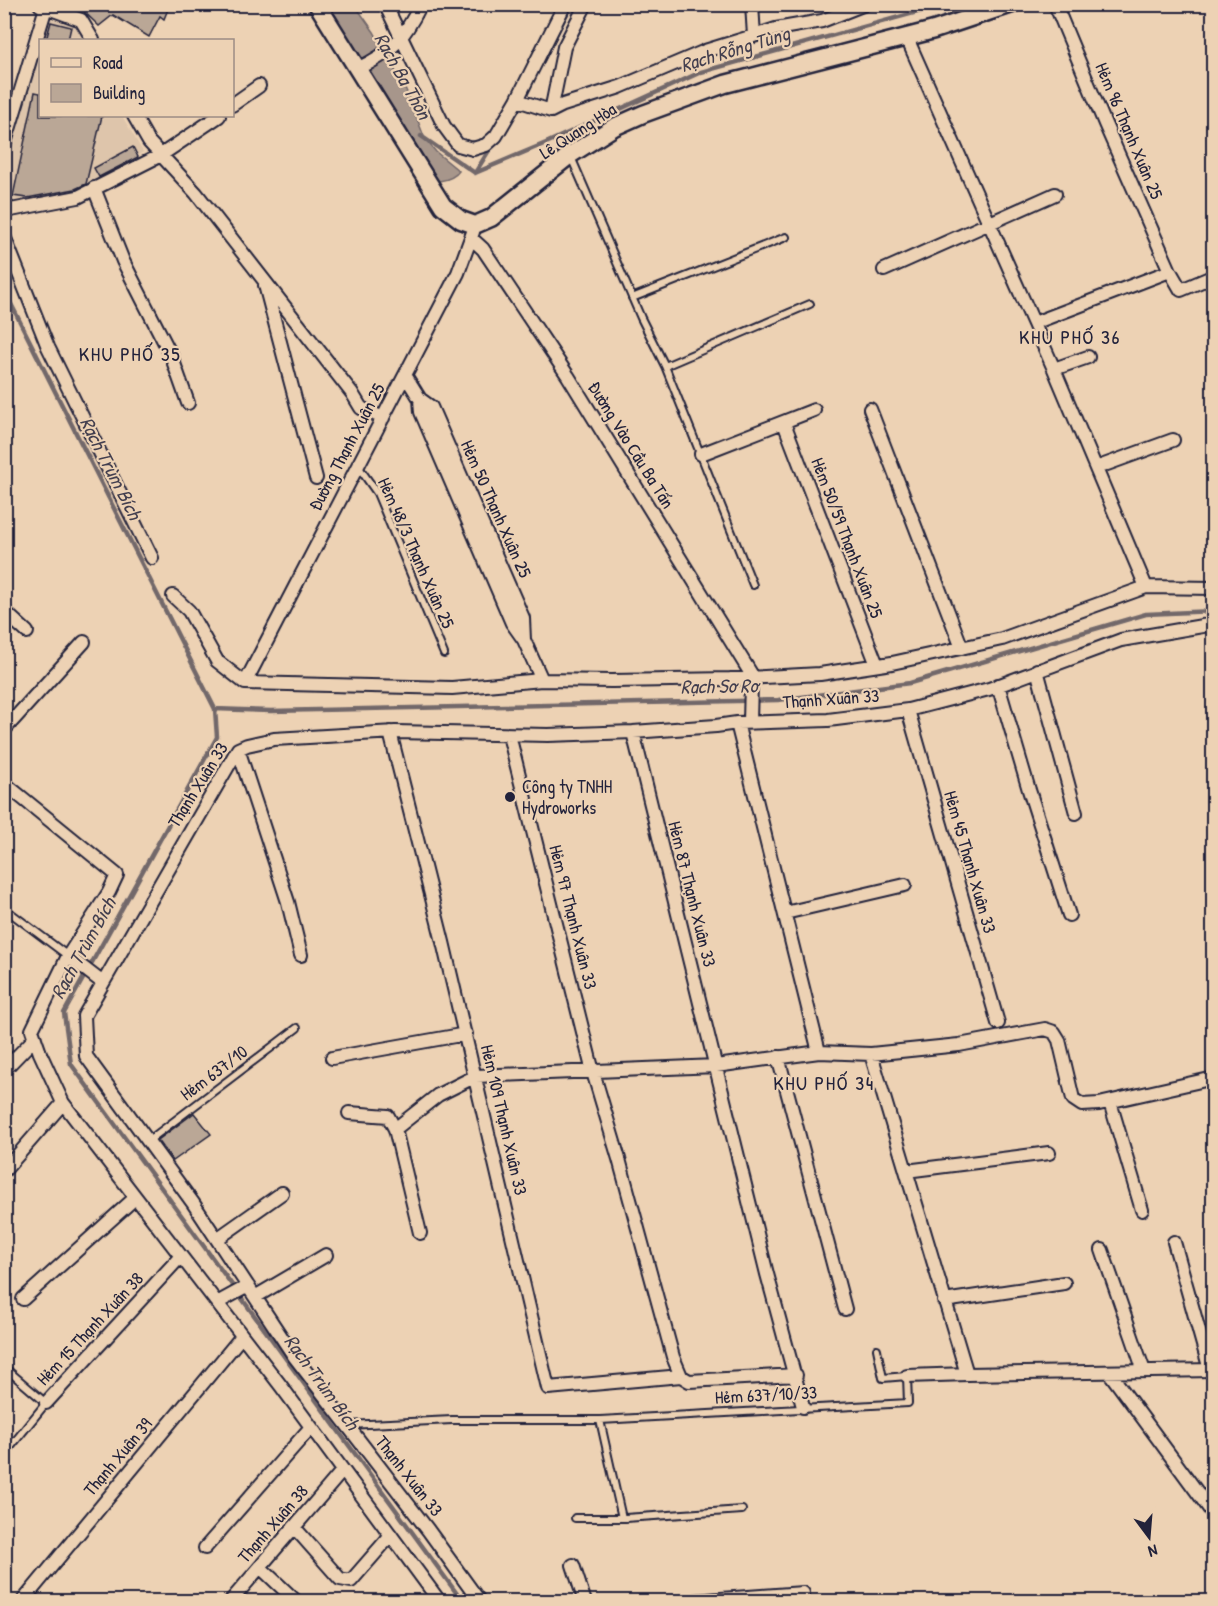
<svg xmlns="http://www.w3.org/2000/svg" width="1218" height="1606" font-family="'Patrick Hand',sans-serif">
<rect width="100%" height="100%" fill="#edd2b4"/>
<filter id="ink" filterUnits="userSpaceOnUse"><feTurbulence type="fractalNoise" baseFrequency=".0167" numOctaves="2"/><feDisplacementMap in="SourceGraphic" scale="12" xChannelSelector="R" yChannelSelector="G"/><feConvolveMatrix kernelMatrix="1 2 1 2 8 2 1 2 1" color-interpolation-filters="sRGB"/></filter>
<g filter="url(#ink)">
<path fill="#dec5ab" d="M50,12L77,28L84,40H42Z
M40,47V116H122L143,152L87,188L19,211L5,198V173Z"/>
<path fill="#a7968b" stroke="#72686b" stroke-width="1.5" d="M325,5H355L374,32L406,90L425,139L436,152L459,171C454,178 447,180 439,181C409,158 391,108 372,75C358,50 340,28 325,5Z"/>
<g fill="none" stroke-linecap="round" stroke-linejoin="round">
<path stroke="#72686b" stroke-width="4.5" d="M542,62L572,4
M421,136L475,173
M475,173L546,143L701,72L946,4
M475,173L491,147
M4,290L215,709L217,737L64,1013L71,1064L463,1602
M215,709L271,711L778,700L910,683L1146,614L1214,611"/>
</g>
<path fill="#baa796" stroke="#22223b" stroke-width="1.5" d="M76,4H170L164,19L160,16L149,37L113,15L99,26Z
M51,22L71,27L68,40H46Z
M35,92L40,93V116H102L86,184L75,189L27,198L13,196Z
M133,147L138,157L99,177L94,168Z
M194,1113L211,1134L173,1161L158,1140Z"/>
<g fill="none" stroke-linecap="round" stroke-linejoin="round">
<defs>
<path id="lane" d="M571,157L641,318L665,366L753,585
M632,298L786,237
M665,366L810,304
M358,466L377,493L444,654
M4,908L68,956
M148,1141L297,1028
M4,1367L46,1403L4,1455
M600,1420L622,1518
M348,1425L452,1420H600L908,1403L907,1376L883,1378L877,1349
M575,1518H625L742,1510"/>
<path id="street" d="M385,4L444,126L458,145L473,149L486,145L496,136L517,100L565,4
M752,4L754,36
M1055,4L1105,124L1170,271L1181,290L1214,276
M40,5L81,20L93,40
M906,36L1054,369L1146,587
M357,69C392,53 404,38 421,4
M517,100L551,111L563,105L620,87L705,51L776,29L822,21L865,4
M232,105L259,86
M551,111L564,47L586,4
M134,116L149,142L196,193L352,393L361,408L383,418
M4,146L47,4
M94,188L123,261L171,355L188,403
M4,204L11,210L78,197L161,155L219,116
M4,236L48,347L152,558
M471,238L483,249L568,376L753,677L751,682L750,722
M884,270L1055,194
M265,285L316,478
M1034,323L1170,271
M1054,369L1088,357
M405,375L420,399L431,407L523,618L524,640L512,623L421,412L420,399
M870,409L962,648
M784,423L877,665
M701,454L814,410
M1096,468L1173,440
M173,596L189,611L217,661L245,683L452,688L542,680L612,681L730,679L820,674L892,663L1002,639L1146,587L1214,588
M4,611L27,632
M524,640L542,680
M1037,670L1076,813
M245,683L458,273L473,232
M998,685L1029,790L1069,915
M908,710L998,1023
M737,723L819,1052L871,1054L959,1045L1045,1029L1054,1032L1059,1040L1073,1099L1082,1105L1099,1104L1214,1078
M4,730L84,642
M390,732L443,942L548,1388L681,1376
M633,732L767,1274L803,1407
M509,735L593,1072L619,1159L673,1357L681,1376L689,1381L796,1375
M238,749L288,902L301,955
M4,783L117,875L109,892L68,956L32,1030L40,1053L63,1103L281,1386L440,1602
M785,913L905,885
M68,956L103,983
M871,1054L967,1374L1214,1370
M778,1057L845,1309
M332,1058L466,1034
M4,1070L35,1038
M1110,1102L1142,1210
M349,1113L388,1116L395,1129
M4,1171L63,1103
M906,1171L1049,1153
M420,1233L395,1129L438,1095L476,1076L716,1066L819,1052
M217,1239L282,1193
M1174,1242L1210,1370
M1102,1250L1144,1371
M255,1297L326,1255
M23,1299L135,1198
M944,1301L1064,1283
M217,1303L248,1286
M1109,1372L1214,1515
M907,1376L967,1374
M46,1403L181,1256
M294,1527L340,1579L351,1581L391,1535
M205,1548L311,1427
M573,1565L585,1602
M260,1567L297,1602
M22,1602L242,1336
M230,1602L343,1470
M480,1602L428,1530L294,1356L193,1203L86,1056L84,1016L238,749L247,745L274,739L395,732L548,735L633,732L716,726L737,723L828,720L908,710L989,689L1121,640L1214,624
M680,1602L803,1593"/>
<path id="secondary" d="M317,4L443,206L461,220L475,225L491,218L570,155L614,127L643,114L725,84L934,30L1012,4"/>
</defs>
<use href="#lane" stroke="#22223b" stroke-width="10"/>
<use href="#street" stroke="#22223b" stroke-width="16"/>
<use href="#secondary" stroke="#22223b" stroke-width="21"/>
<use href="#lane" stroke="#edd2b4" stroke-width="6"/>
<use href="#street" stroke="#edd2b4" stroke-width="12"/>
<use href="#secondary" stroke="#edd2b4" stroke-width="16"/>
</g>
</g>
<circle fill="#22223b" stroke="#edd2b4" stroke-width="2" cx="510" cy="797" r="6"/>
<g text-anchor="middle" stroke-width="4.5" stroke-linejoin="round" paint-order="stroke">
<g font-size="18" fill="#22223b" stroke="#edd2b4">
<text transform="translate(578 131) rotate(-33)" y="6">Lê Quang Hòa</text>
<text transform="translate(1129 131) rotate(67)" y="6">Hẻm 96 Thạnh Xuân 25</text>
<text transform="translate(631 445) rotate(58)" y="6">Đường Vào Cầu Ba Tấn</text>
<text transform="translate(347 447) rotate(-62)" y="6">Đường Thạnh Xuân 25</text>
<text transform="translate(496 509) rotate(66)" y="6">Hẻm 50 Thạnh Xuân 25</text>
<text transform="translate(847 538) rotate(69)" y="6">Hẻm 50/59 Thạnh Xuân 25</text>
<text transform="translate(416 553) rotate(66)" y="6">Hẻm 48/3 Thạnh Xuân 25</text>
<text transform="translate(831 699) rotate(-4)" y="6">Thạnh Xuân 33</text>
<text transform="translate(198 785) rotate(-58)" y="6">Thạnh Xuân 33</text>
<text transform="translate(970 862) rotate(74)" y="6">Hẻm 45 Thạnh Xuân 33</text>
<text transform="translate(692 894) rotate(76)" y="6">Hẻm 87 Thạnh Xuân 33</text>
<text transform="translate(573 917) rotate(76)" y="6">Hẻm 97 Thạnh Xuân 33</text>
<text transform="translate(214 1073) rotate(-37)" y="6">Hẻm 637/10</text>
<text transform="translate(504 1120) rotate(77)" y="6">Hẻm 109 Thạnh Xuân 33</text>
<text transform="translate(90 1329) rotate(-47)" y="6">Hẻm 15 Thạnh Xuân 38</text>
<text transform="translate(766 1395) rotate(-3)" y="6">Hẻm 637/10/33</text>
<text transform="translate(118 1457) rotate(-50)" y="6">Thạnh Xuân 39</text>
<text transform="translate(409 1476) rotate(52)" y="6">Thạnh Xuân 33</text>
<text transform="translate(273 1524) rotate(-49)" y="6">Thạnh Xuân 38</text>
</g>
<g font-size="18" fill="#22223b" stroke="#edd2b4" text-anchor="start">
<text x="522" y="793">Công ty TNHH<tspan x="522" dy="21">Hydroworks</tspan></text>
</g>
<g font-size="20" font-style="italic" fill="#433f4f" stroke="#edd2b4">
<text transform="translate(735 49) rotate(-17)" y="7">Rạch Rỗng Tùng</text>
<text transform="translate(403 76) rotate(61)" y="7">Rạch Ba Thôn</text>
<text transform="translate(111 468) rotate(63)" y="7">Rạch Trùm Bích</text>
<text transform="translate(719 686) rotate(-1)" y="7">Rạch Sơ Rơ</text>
<text transform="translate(83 948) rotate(-61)" y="7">Rạch Trùm Bích</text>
<text transform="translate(322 1382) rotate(54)" y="7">Rạch Trùm Bích</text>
</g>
<g font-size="20" letter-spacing="1.5" fill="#22223b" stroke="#edd2b4">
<text x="1070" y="344">KHU PHỐ 36</text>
<text x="130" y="361">KHU PHỐ 35</text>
<text x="824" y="1090">KHU PHỐ 34</text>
</g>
</g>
<rect width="1218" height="1606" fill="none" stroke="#edd2b4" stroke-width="24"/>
<rect x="12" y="12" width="1194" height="1582" fill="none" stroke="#22223b" stroke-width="2" filter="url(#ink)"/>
<rect x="39" y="39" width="195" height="78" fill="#edd2b4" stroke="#9c8c84" stroke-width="1.5"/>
<rect x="51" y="58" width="30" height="9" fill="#edd2b4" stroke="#9c8c84" stroke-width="1.5"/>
<text x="93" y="69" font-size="18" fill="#22223b">Road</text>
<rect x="51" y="84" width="30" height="18" fill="#baa796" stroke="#9c8c84" stroke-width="1.5"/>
<text x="93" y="99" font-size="18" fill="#22223b">Building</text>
<g transform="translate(1149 1537) rotate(164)" stroke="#edd2b4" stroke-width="4.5" paint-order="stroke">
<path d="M0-4.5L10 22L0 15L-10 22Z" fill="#22223b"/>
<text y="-9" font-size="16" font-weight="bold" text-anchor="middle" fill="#22223b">N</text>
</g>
</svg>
